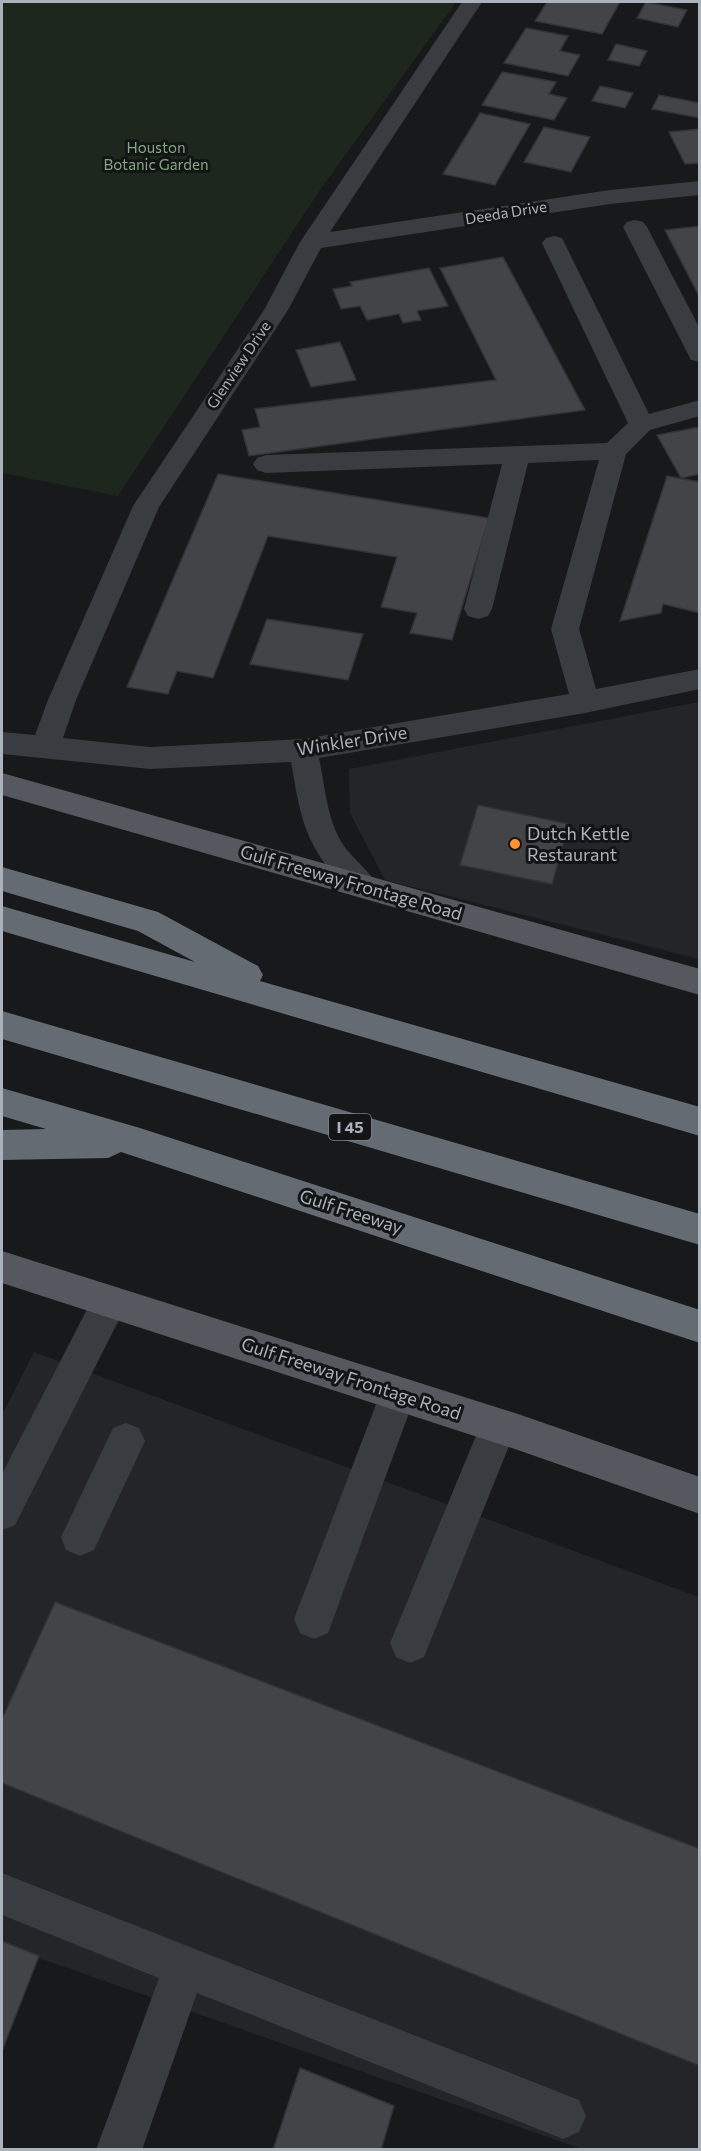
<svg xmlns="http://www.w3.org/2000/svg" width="701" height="2151" font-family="Commissioner,sans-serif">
<rect width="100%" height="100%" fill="#18191b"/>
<path fill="#242528" d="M699,702V959L385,880L350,813L349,769Z
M34,1352L699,1597V2149H582L2,1945V1415Z"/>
<path fill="#1e271e" d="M2,2H456L320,190L118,496L2,473Z"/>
<path fill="#424448" stroke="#323337" stroke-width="1.5" d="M547,2H620L602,34L535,21Z
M646,2L687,10L678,27L637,18Z
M526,28L568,36L560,51L580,55L568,76L504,63Z
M616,44L647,51L639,66L608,60Z
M502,72L556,82L549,94L567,98L554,120L482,105Z
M600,86L633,93L625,108L592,101Z
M659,95L700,103V118L652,109Z
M480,113L530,124L495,185L443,174Z
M544,127L590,137L571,172L524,162Z
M700,129V163L685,164L669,132Z
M700,226V298L665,230Z
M503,257L585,410L249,456L242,430L260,427L255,409L496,380L440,268Z
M429,268L448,306L417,311L421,320L403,323L399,314L367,320L360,306L341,309L333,289L352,286L350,282Z
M340,342L356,380L311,387L296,350Z
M700,427V474L681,478L657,435Z
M218,474L489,518L452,640L410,633L417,613L381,607L397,557L268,536L213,678L177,671L168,694L127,687Z
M667,476L700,482V613L663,604L661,613L620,621Z
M267,619L363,634L348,680L250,664Z
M478,805L569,824L552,884L460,865Z
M55,1602L700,1849V2066L2,1783V1719Z
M2,1941L39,1956L2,2051Z
M300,2068L394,2106L381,2150H273Z"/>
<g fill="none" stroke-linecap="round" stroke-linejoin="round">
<path fill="#393c40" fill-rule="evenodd" d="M462,2H482L330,232L610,190L700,181V195L610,204L321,248L288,310L159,507L76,700L63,738L150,747L303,739L569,694L551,629L599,460L528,463L492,609L488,616L478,619L468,616L464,609L502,464L266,473L257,470L253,464L257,458L266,455L607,443L628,423L542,243L546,238L554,236L562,238L649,414L700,400V416L650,430L626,454L579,629L596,689L700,669V689L585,713L319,758C325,786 327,819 342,843C352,859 369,869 377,886L373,895C356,900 350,893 338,880C303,840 300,813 291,762L150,769L2,754V732L35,735L48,700L133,506L264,310L300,242Z
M635,220L643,222L647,227L700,329V362L691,360L688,354L623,227L627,222Z
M110,1286L123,1290L128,1302L15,1525L2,1530V1474L97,1290Z
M398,1377L411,1382L416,1394L328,1633L314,1639L300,1633L294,1619L380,1394L385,1382Z
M498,1408L511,1414L517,1426L424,1657L410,1663L396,1657L390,1643L485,1414Z
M126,1423L139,1428L145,1441L94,1550L80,1556L66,1550L61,1537L113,1428Z
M2,1873L579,2100L586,2116L579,2132L563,2139L197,1993L142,2150H96L159,1978L2,1915Z"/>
<path fill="#55595f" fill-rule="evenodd" d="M2,773L700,969V995L2,795Z
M2,1251L515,1413L700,1477V1514L515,1449L2,1283Z"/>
<path fill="#656b72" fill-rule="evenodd" d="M2,867L158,912L258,966L263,975L260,981L700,1107V1136L2,931V906L195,962L138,931L2,891Z
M2,1011L700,1214V1245L2,1039Z
M2,1088L140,1128L700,1310V1343L121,1152L108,1158L2,1160V1130L46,1129L2,1116Z"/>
</g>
<circle fill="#fe922e" stroke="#131416" stroke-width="2" cx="515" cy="844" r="6"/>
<g text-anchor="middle" stroke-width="6" stroke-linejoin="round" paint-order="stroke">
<g font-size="15" fill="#85a780" stroke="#131416">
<text x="156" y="153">Houston<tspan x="156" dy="17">Botanic Garden</tspan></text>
</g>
<g font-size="15" fill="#aab3bb" stroke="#131416">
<text transform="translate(506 213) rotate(-9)" y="5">Deeda Drive</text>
<text transform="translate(239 365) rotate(-56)" y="5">Glenview Drive</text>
</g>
<rect fill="#131416" stroke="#7d838a" stroke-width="1.5" x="329" y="1114" width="42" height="26" rx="4.5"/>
<g font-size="16" font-weight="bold" fill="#aab3bb">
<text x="350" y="1133">I 45</text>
</g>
<g font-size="18" fill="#aab3bb" stroke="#131416">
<text transform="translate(352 741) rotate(-9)" y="6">Winkler Drive</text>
<text transform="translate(351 883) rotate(16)" y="6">Gulf Freeway Frontage Road</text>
<text transform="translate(351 1212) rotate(18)" y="6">Gulf Freeway</text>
<text transform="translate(351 1379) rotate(18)" y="6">Gulf Freeway Frontage Road</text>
</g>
<g font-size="18" fill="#aab3bb" stroke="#131416" text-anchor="start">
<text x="527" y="840">Dutch Kettle<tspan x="527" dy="21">Restaurant</tspan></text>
</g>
</g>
<rect width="701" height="2151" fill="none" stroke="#aab3bb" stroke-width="6"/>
</svg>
